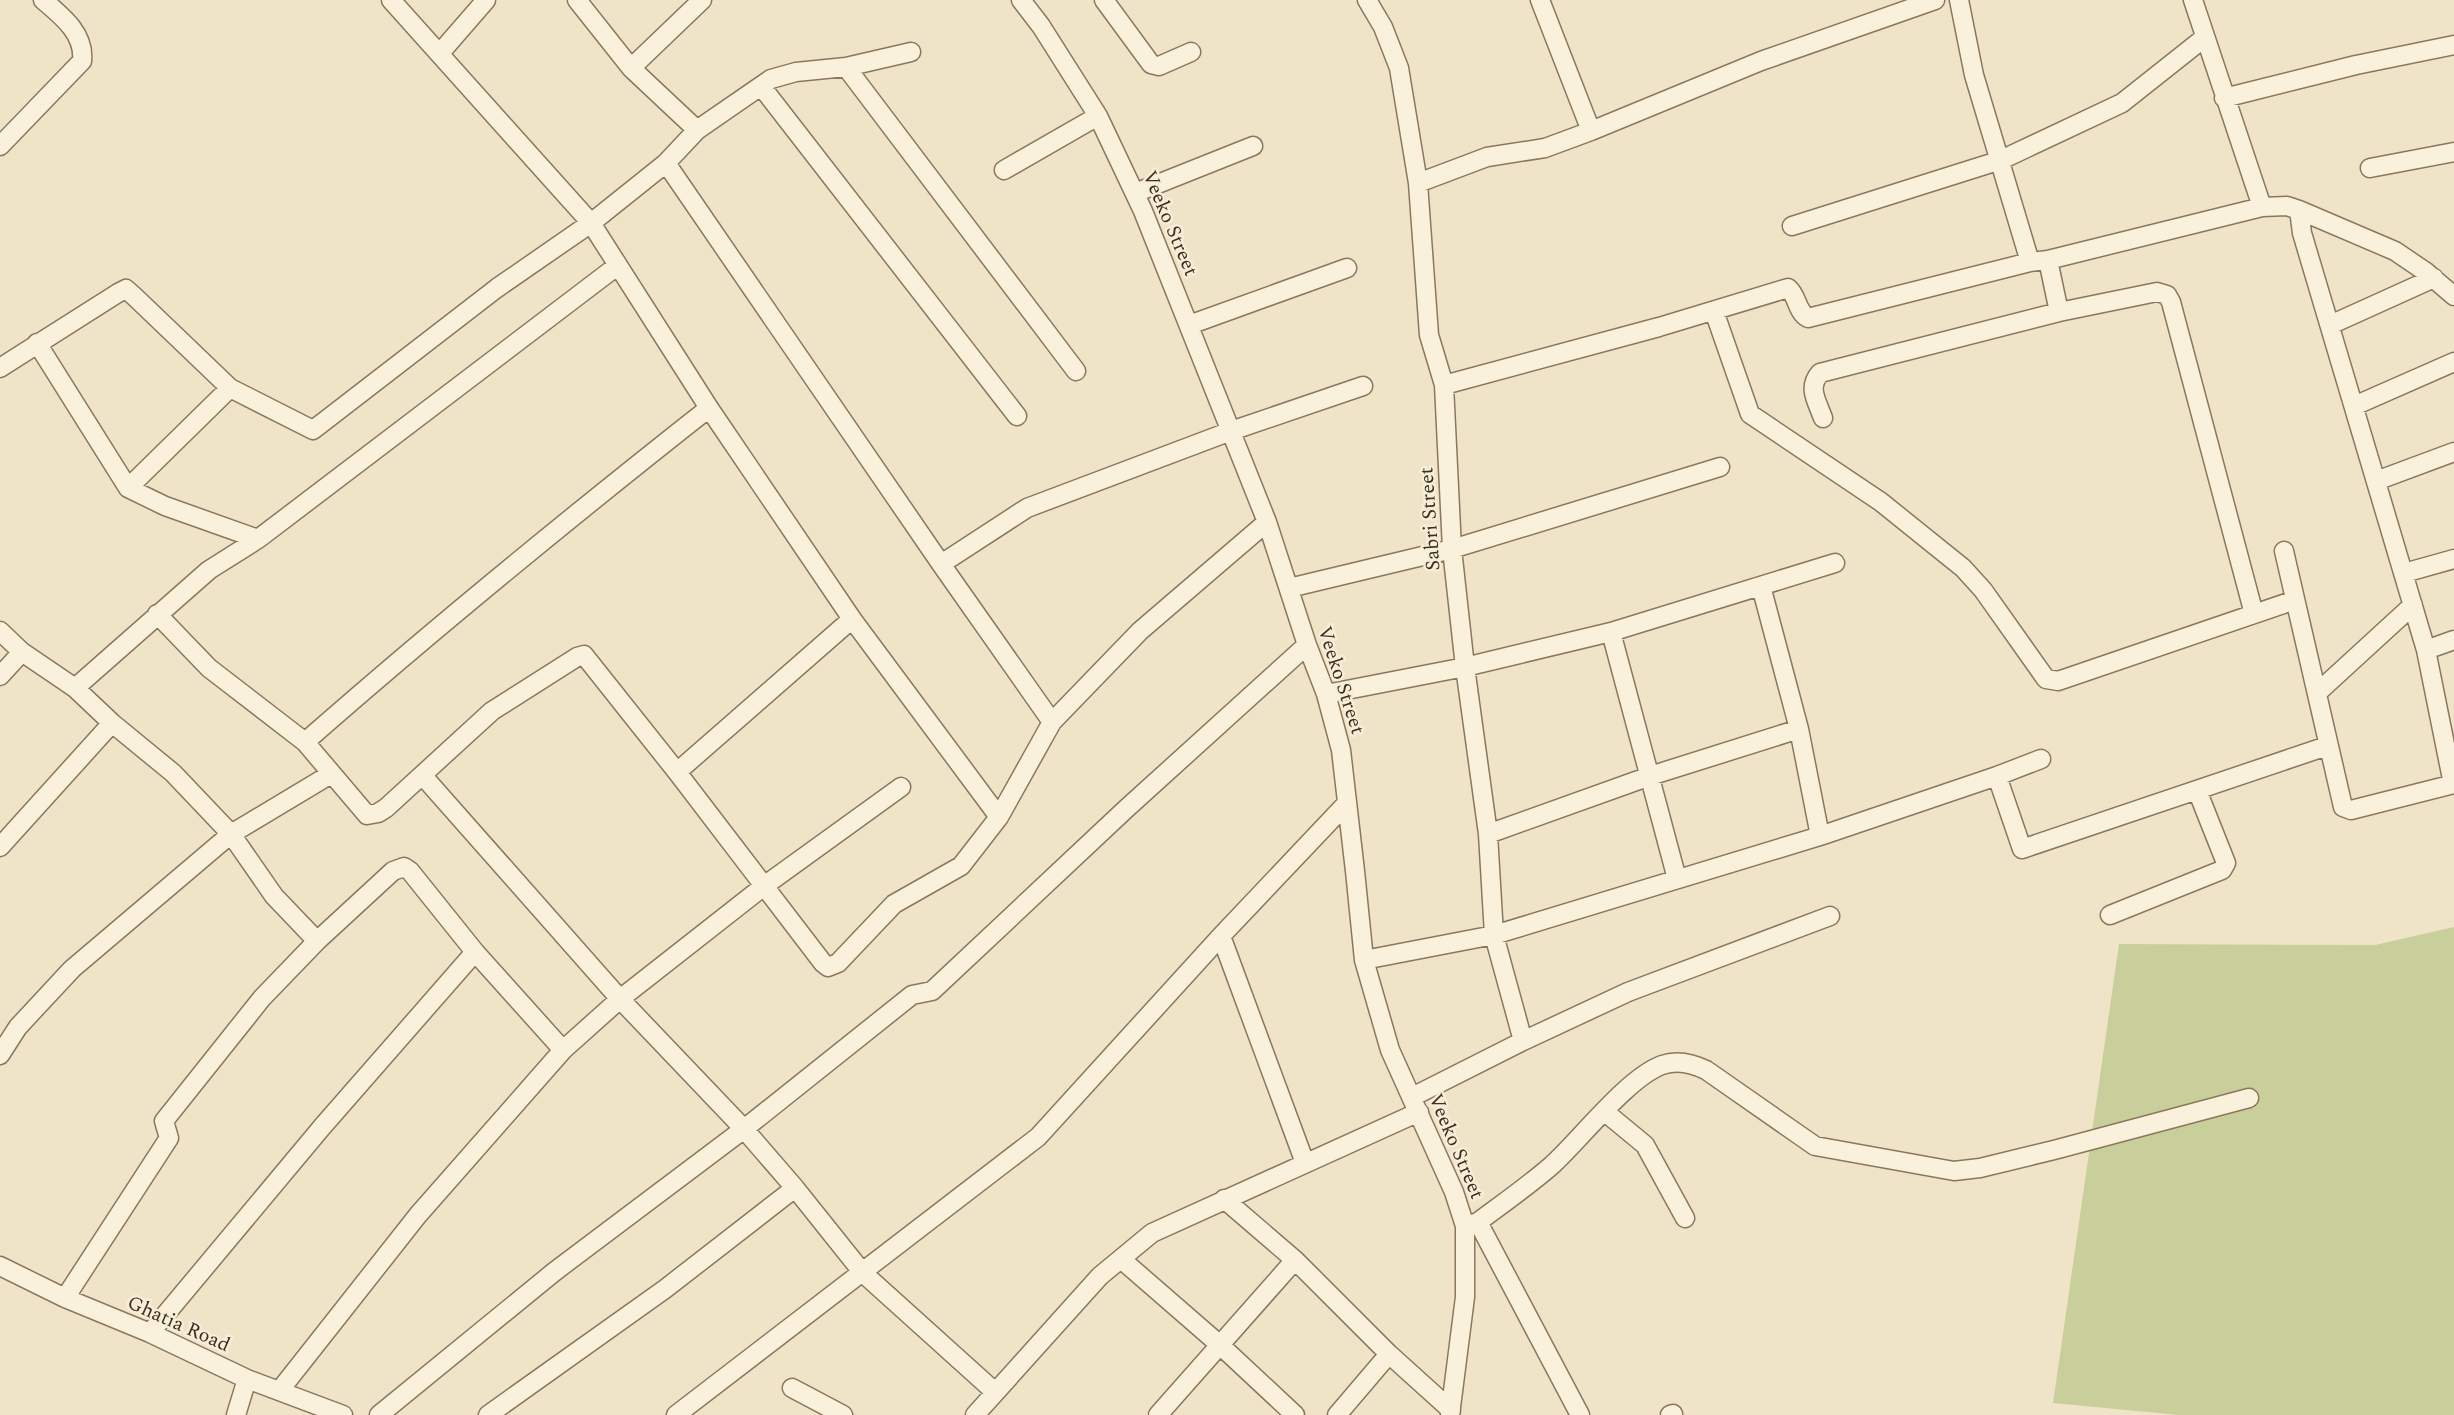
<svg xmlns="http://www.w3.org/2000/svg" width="2454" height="1415" font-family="Spectral,serif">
<rect width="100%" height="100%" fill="#f0e4c8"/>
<path fill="#c9cf9b" d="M2454,927V1415H2178L2053,1403L2119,944L2375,945Z"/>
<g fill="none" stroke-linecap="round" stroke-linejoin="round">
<defs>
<path id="minor" d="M391,0L591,223L709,408L852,619L999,817
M577,0L631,68L697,130
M1021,0L1041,26L1098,116L1143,211L1267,522L1307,645L1326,694L1341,750L1355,871L1364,960L1390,1050L1454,1192L1465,1226V1297L1450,1415
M1104,0L1151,64L1159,66L1191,52
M1367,0L1383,27L1399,68L1418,183L1429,335L1444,385L1452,549L1465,667L1488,834L1494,935L1523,1041
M1540,0L1591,131
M1959,0L1974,75L2030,262
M2193,0L2262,207
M440,53L486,0
M846,67L1076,371
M631,68L702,0
M761,86L1017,416
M2224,98L2356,65L2454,45
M0,146L82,61C85,34 62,16 43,0
M666,163L941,564L1052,722
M2370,168L2454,152
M1004,170L1098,116
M1418,183L1487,157L1545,148L1591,131L1761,61L1935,0
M1135,193L1253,146
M2299,210L2395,251L2426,272L2454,296
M1792,226L2001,160L2122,103L2204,38
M2048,260L2059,312
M1714,311L1750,414L1881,502L1963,568L1983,590L2046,679L2058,681L2295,600
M1189,325L1347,268
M2330,325L2434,278
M37,343L128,488L165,506L258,539
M0,368L118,293L126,289L135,297L230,388L128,488
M1444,385L1659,327L1788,288C1798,296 1796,311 1808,318L2030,262L2048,260L2262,207L2287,206L2299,210L2302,233L2426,650L2453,784
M230,388L313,430L497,288L591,223L666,163L697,130L771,79L796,72L846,67L911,52
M2354,406L2454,362
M1823,418C1817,401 1807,388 1820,373L2059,312L2157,292L2167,295L2171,302L2254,614
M2376,481L2454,452
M2284,551L2343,807L2351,810L2454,784
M941,564L1027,508L1231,431L1363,386
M2404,573L2454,559
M1761,586L1799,729L1820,836
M1289,588L1452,549L1720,467
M157,614L209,668L305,742L367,815L378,813L386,808L492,711L577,657L584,655L677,772L823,963L828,967L838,963L894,904L961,866L999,817L1052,722L1140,631L1267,522
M0,631L22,652L75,688L112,723L173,773L231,834L274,896L317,941
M1611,632L1677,879
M2426,650L2454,640
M0,676L22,652
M75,688L209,570L258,539L617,266
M2317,693L2413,605
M1326,694L1465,667L1611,632L1835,563
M305,742C437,626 572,516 709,408
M677,772L852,619
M423,776L620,999L744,1129L795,1188L665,1289L488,1415
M1997,776L2041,759
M1488,834L1650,776L1799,729
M0,847L112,723
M2110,915L2222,870L2226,863L2197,790
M1221,936L1305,1163
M1364,960L1494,935L1820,836L1997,776L2022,849L2327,746
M0,1055L18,1027L72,969L231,834L331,774
M1412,1097L1523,1041L1628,992L1830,916
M1605,1112L1645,1145L1685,1218
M795,1188L863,1273L995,1392
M1224,1199L1295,1260L1389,1354L1451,1410
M1478,1222L1580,1415
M1465,1226L1478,1222C1502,1204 1528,1186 1551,1166C1580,1140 1627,1078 1662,1065C1676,1060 1692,1063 1706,1070L1815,1146L1954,1171L1980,1168L2054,1150L2249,1098
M1121,1259L1220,1345L1295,1415
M0,1266L65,1298L150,1333L247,1379L343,1415
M65,1298L169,1138L164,1121L262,998L317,941L393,871L404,867L410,871L475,952
M150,1333L322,1127L475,952L563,1050
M792,1388L843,1415
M280,1390L418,1215L563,1050L620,999L764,886L901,787
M236,1415L247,1379
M379,1415L554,1272L744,1129L912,995L932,991L1127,808L1307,645
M676,1415L1038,1137L1221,936L1347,803
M975,1415L1100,1276L1152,1233L1419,1112
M1158,1415L1295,1260
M1337,1415L1389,1354
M1670,1415L1673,1414"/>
</defs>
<use href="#minor" stroke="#8d765c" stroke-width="21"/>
<use href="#minor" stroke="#faf1dc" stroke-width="18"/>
</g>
<g text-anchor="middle" stroke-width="5" stroke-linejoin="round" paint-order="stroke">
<g font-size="20" fill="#3d2e20" stroke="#f7eed8">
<text transform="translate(1171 223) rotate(67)" y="7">Veeko Street</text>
<text transform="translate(1429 519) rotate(-94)" y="7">Sabri Street</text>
<text transform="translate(1342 680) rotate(72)" y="7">Veeko Street</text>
<text transform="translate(1457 1146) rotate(67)" y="7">Veeko Street</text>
<text transform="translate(179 1323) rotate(24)" y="7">Ghatia Road</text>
</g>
</g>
</svg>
